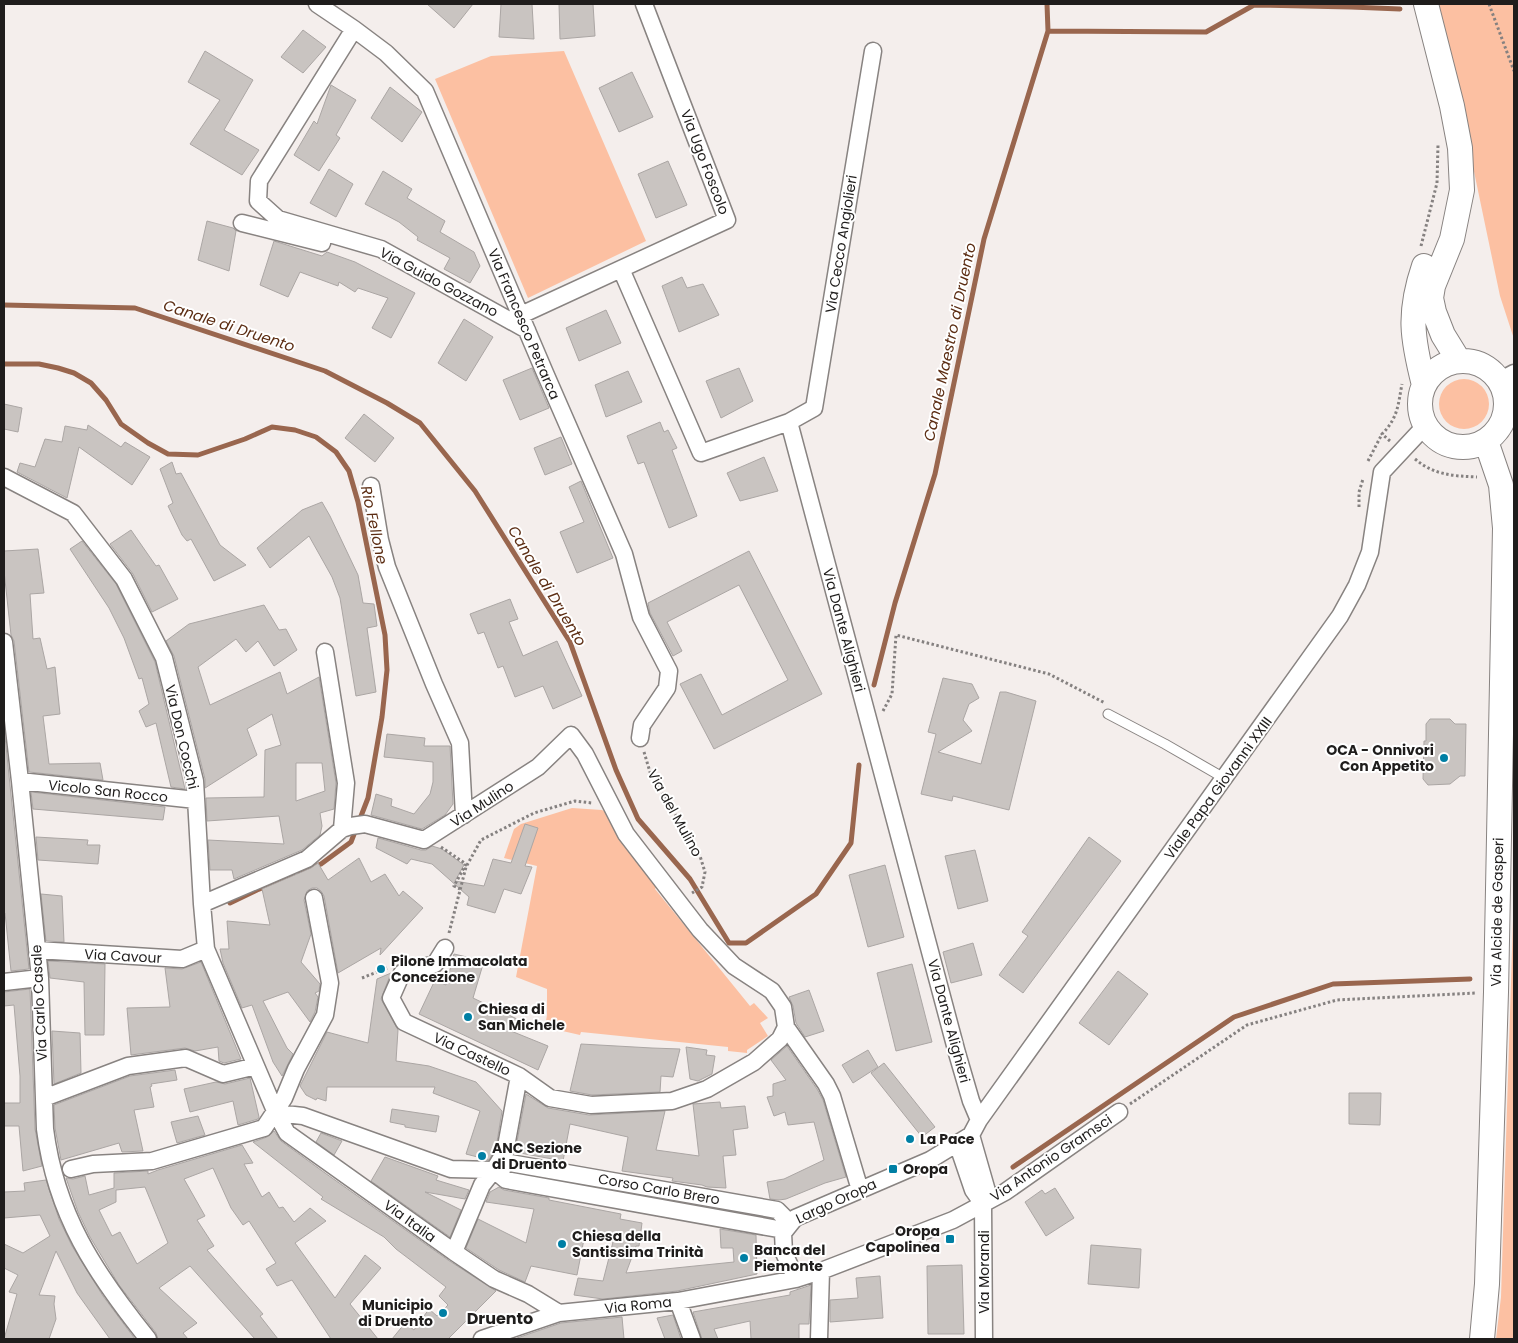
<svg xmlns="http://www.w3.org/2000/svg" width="1518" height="1343" font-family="Poppins,sans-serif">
<rect width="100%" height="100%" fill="#f4eeec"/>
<path fill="#fcc0a2" d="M1439,4H1514V339L1500,296Z
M564,51L646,241L528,298L435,79L491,56Z
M1439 404a25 25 0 1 1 50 0a25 25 0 1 1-50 0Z
M572,808L602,810L610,815L657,886L655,889L750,1006L754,1003L768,1018L760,1023L768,1036L747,1050V1053L728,1051V1047L581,1032L580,1035L545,1027L547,1015V989L516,977L537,866L504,858L514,829L521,824Z
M1514,887V1339H1496L1501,1297Z"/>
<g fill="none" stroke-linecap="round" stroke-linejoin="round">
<path stroke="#99664e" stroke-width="5" d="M1048,31L1206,32L1254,5L1351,7L1400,9
M4,305L135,308L325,371L387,403L420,423L475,491L570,642L616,770L638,819L690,879L729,943H746L816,894L851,843L859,765
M4,364H39L58,368L74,373L91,383L106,400L121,424L148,443L168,454L198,455L245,439L272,427L295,430L316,437L336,452L349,471L358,502L385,635L387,670L382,717L368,798L351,842L321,864L300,873
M874,685L895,603L935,474L984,239L1048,31L1047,4
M230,903L257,890L293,876
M1013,1167L1234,1017L1333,984L1470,979"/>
</g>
<path fill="#c9c4c1" stroke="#aba6a4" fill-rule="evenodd" d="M427,4H473L454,28Z
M501,4H532L534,39L499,37Z
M559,4H593L595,36L560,39Z
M303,30L326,47L303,73L281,57Z
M205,51L253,80L224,130L259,150L242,175L190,144L220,100L188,82Z
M632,72L653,117L619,132L599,88Z
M331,85L356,100L336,135L340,138L319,171L294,155L314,121L317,124Z
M390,87L422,112L402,142L371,118Z
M668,161L687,205L656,218L638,174Z
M329,169L353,184L336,217L310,203Z
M383,171L412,189L407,198L445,221L440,232L474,252L480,266L470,283L444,269L450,258L417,240L418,237L399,222L365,204Z
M207,221L233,228L236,231L229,271L198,260Z
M274,241L322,256L327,252L355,262L415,293L391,338L372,328L388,298L358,288L355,292L339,282L338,286L300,272L288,297L260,285Z
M682,277L687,288L703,284L719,315L679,332L662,286Z
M606,310L621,343L579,361L566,328Z
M464,319L493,337L466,381L438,363Z
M532,368L549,408L520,420L503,380Z
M739,368L753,401L721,418L706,381Z
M628,371L642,402L606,417L595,385Z
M4,404L22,408L18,432L4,429Z
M364,414L394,438L375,462L345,438Z
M660,422L664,432L668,430L677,448L672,450L697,516L669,528L644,462L638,464L627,436Z
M88,425L121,447L125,442L150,457L132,485L79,447L67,498L17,472L20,463L35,467L45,439L62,442L65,426L87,430Z
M561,437L572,464L545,475L534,448Z
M764,457L778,491L740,501L727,473Z
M172,462L176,474L181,473L220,545L246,565L214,581L191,539L187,541L182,535L168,506L173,503L160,469Z
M581,481L613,558L577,573L560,532L584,522L569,487Z
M322,502L330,516L358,575L363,603L374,604L377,626L367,628L376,692L356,696L340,598L332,577L309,536L270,568L257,548L302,510Z
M131,530L156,566L159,565L178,599L152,612L133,574L110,544Z
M82,541L116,584L155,662L185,789L171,787L156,723L146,727L139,711L149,704L142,678L139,679L124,638L109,608L70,549Z
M38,549L44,593L30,594L33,639L40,638L47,669L55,667L60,714L43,716L49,764L100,763L103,780L29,772L14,641L11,635L4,571V551Z
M749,551L822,694L714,749L680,684L701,674L722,715L788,680L739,585L667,622L682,651L673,656L650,613L648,603Z
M510,599L518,619L509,622L523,656L557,641L582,696L553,709L543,686L515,697L503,666L498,668L484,632L478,634L470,614Z
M264,605L279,630L286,629L297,650L274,666L258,641L246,652L236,639L198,667L210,705L280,672L287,694L319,677L336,783L334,809L320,813L322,826L320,835L302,850L234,879L232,870H210L208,840L284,844L279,816L207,821L206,798L264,797L265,750L281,745L272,714L247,729L257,755L205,788V779L174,656L166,641L189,624ZM296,763H322L325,791L296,801Z
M943,678L972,684L979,698L969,704L963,720L972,731L938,752L981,764L1000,692H1006L1036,701L1009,810L953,796L952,801L921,794L936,734L928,732Z
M1430,719H1450L1455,724H1466L1465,776H1460L1450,784L1428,785L1423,779L1424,741H1426V724Z
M4,727L29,969L11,971L5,913H4Z
M387,734L425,738L424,746H450L453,804L445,815L422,829L371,815L376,794L392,799L391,806L414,814L430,794L433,782V762L384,757Z
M31,792L165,807L163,820L33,809Z
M525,824L538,828L525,866L532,867L521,894L504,889L495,913L467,905L469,897L432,864L411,859L407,864L376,848L378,838L421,850H426L432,846L442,849L464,865L455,881L484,886L493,859L511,863Z
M36,837L88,840L87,845H100L98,864L38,860Z
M1089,837L1121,861L1023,993L999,975L1028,936L1022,932Z
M975,850L988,901L958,909L945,856Z
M359,858L371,882L385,874L399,896L403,891L423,908L380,955L381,948L338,973L324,896L321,891L317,888H312L307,891L304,900L311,934L301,962L320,984L319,991L315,993L318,997L315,1012L310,1022L288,992L263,1001L287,1048L293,1054L282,1076L273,1062L252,1005L242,1008L223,963L220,949H229L227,921L270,925L262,889L311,868L318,863L328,880Z
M885,865L904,937L868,947L849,875Z
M41,894L62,896L64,942L46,941Z
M973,943L982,975L951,983L943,952Z
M454,954L484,961L473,998L517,1019L511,1031L548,1046L538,1070L419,1014L435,980L446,985Z
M48,961L105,964L104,1035H85L84,982L50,978Z
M201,962L241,1059L224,1063L219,1061L218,1047L195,1051L185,1048L131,1055L127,1008L170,1007L165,968L182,969Z
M912,964L932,1042L896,1051L877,973Z
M1118,971L1148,994L1109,1045L1079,1023Z
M391,973L381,999L398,1030L396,1061L429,1066L476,1082L502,1111L496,1148L489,1160L466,1154L480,1111L433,1093L435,1087H327L326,1101L317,1098L316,1100L306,1095L300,1086L327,1032L368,1043L377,979Z
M30,989L35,1129L42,1166L23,1171L19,1126H4V1103H20V1076L14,1005L4,1006V992Z
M809,990L824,1031L805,1037L796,1023L793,1006L789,997Z
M52,1031L80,1033L81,1073L54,1084Z
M581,1044L652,1048L680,1049L673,1077L661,1076L660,1092L592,1095L570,1091Z
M787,1046L817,1089L823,1100L846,1177L825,1183L786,1199L779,1200L770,1199L767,1182L784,1179L824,1160L814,1122L788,1125L785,1112L774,1116L767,1097L773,1096V1084L786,1080L771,1060Z
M686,1047L707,1050L706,1055L715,1056L712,1074L698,1081L690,1079Z
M868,1050L878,1067L853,1083L842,1065Z
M884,1063L935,1127L922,1137L871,1073Z
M175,1070L177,1080L151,1084L152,1086L150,1087L154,1107L134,1110L143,1151L122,1152L119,1143L61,1160L55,1128L54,1105L130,1076Z
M250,1078L259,1117L258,1119L238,1125L233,1101L190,1112L184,1089L216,1082L225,1084Z
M1349,1093H1381L1380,1125L1349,1124Z
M526,1094L548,1108L589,1115L665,1111L656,1150L699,1156L693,1104L720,1102L721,1108L745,1106L748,1128L733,1130L736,1155L723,1156L726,1188L707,1187L702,1185L672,1181L673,1178L622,1171L628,1137L570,1124L563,1161L515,1152Z
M392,1109L439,1116L436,1132L405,1127V1125L390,1122Z
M198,1116L205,1135L177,1143L171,1122Z
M274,1131L281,1141L325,1173L448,1260L496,1291L448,1339H392L405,1323L414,1330L429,1309L437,1316L448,1305L439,1296L446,1287L396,1249L384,1237L321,1199L323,1197L253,1142L267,1137Z
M321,1133L342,1141L334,1155L316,1142Z
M242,1145L253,1163L244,1164L262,1197L269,1192L279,1208L283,1207L294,1222L310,1208L326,1221L295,1243L335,1298L365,1255L381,1268L350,1304L378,1339H331L292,1280L277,1286L266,1269L276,1263L249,1221L243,1225L231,1208L213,1168L184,1179L205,1216L197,1220L214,1246L207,1250L263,1314L260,1316L278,1339H255L190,1266L159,1288L197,1323L183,1333L188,1339H158L156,1333L119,1285L90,1237L78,1212L66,1178L73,1179L85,1176L89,1195L114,1188V1173L148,1171V1174L158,1170ZM145,1187L168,1243L137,1264L120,1232L112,1236L99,1210L116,1202V1190Z
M385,1157L438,1176L436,1180L469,1190L465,1199L425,1192L461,1210L450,1237L371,1181Z
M46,1180L59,1219L72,1246L103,1296L135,1339H110L77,1293L56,1251L39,1295L55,1296L54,1304L56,1319L49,1339H4L17,1294L9,1292L18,1275L4,1268V1244L23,1253L50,1236L40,1215L4,1218V1192L25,1191L24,1183Z
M499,1187L504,1190L549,1198V1200L621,1214L620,1219L642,1223L639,1246H636L626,1273L734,1262L733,1248H721L720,1229L756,1235L757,1274L677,1291L603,1299L574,1295L578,1278L603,1281L613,1242L585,1234L577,1275L531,1266L525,1282L499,1270L466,1248L478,1219L526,1243L534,1209L486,1202L490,1192Z
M1055,1188L1074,1218L1046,1236L1025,1202L1042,1190L1045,1194Z
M1091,1245L1141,1249L1139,1288L1088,1284Z
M962,1265L964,1334H928L927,1266Z
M880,1276L883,1318L830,1322V1300L858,1298L856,1278Z
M811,1285L809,1324H799V1339H751L750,1321L714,1329L718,1339H702L693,1312L790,1295V1292Z
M673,1315L681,1339H665L657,1318Z
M622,1317L624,1339H517V1338L561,1323Z"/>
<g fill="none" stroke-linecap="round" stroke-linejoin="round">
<defs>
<path id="lane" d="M1108,714L1165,744L1224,778"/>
<path id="street" d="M317,4L354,29L386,53L425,91L545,373L624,554L641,617L669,671L667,688L642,725L640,738
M354,29L259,181L258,201L278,219L381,249L527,330
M242,223L322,243
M621,269L701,453L789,422L814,408L873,51
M521,315L727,220L644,4
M1499,381L1514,373
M789,422L957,1053L971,1101L979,1120
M4,477L73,513L124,579L164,658L195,781L202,904L206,949L276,1113L287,1133L454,1252L494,1279L528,1294L559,1313
M371,486L380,540L387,567L434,684L460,743L464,815
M4,642L20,781L40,978L45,1129C56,1215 95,1273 148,1339
M325,652L346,783L342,829
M20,781L196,800
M202,904L307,859L342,829L351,826L365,824L424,840L538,767L571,735L585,754L626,834L700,930L734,966L772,991L783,1007L786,1027L780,1039L754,1062L707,1089L672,1101L591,1105L550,1098L519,1076L404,1022L391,998L402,973L435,964L445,948
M37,950L182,959L206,949
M4,982L40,978
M786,1027L826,1084L832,1096L860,1190
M44,1098L128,1066L186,1058L223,1074L256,1066
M276,1113L303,1116L451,1169L494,1170L510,1163L777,1210L790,1223
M971,1135L979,1120L1340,616L1357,585L1370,552L1382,472L1425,426
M971,1135L987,1191L983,1204L984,1339
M957,1143L973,1190L983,1204
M71,1169L93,1164L152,1161L264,1128L284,1098L296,1069L325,1015L330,983L314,898
M494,1170L506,1180L778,1229L783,1233
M454,1252L482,1185L494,1170L505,1152L519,1076
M796,1279L784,1253L783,1233L795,1218L930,1160L971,1135
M678,1301L692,1339
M482,1339L559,1313L678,1301L796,1279L821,1271L953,1220L1005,1192L1119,1112
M819,1339L821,1271"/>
<path id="secondary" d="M1426,4L1452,106L1460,148L1462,190L1452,239L1433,286L1431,298L1434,312L1443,335L1459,361
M1420 404a43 43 0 1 1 86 0a43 43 0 1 1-86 0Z
M1424,385C1412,338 1408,313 1424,266
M1482,1339L1487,1284L1496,992L1505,528L1501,485L1486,441"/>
</defs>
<use href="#lane" stroke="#888381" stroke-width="11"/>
<use href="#street" stroke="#888381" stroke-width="19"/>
<use href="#secondary" stroke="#888381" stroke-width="26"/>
<path stroke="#858180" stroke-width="3" stroke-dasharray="2.5 2.5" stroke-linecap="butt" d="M1489,4L1514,71
M1421,246L1437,183L1438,145
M1390,441L1382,434C1398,418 1398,405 1402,384
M1415,459C1434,475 1453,476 1477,477
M1368,461L1382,434
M1359,507V492L1363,479
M883,711L892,694L896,635L1049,674L1105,703
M644,752L650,772L700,856L705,872L702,887L692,893
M441,847L466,864L454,886L460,889
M449,933L466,867L481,840L534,813L575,801L592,803
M362,978L387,968
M1130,1104L1247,1025L1337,1000L1476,993"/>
<use href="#lane" stroke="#fff" stroke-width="9"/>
<use href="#street" stroke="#fff" stroke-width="16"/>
<use href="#secondary" stroke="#fff" stroke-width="24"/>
</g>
<g fill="#007fa4" stroke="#fff" stroke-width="2">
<circle cx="1444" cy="758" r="5"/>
<circle cx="381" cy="969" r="5"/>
<circle cx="468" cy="1017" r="5"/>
<circle cx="910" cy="1139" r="5"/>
<circle cx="482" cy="1156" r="5"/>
<rect x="888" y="1164" width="10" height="10" rx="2.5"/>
<rect x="945" y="1234" width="10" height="10" rx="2.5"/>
<circle cx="562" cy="1244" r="5"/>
<circle cx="744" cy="1258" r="5"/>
<circle cx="443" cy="1313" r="5"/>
</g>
<g text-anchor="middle" stroke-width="4" stroke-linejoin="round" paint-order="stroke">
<g font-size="14" fill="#1f1d1c" stroke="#fff">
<text transform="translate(705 162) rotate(69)" y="5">Via Ugo Foscolo</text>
<text transform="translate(841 244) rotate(-81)" y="5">Via Cecco Angiolieri</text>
<text transform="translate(439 282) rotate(28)" y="5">Via Guido Gozzano</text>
<text transform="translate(524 324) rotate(67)" y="5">Via Francesco Petrarca</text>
<text transform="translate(844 630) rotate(75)" y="5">Via Dante Alighieri</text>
<text transform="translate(182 737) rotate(77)" y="5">Via Don Cocchi</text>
<text transform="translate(1218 788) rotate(-54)" y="5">Viale Papa Giovanni XXIII</text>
<text transform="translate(108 791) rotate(6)" y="5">Vicolo San Rocco</text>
<text transform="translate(482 804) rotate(-33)" y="5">Via Mulino</text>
<text transform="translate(675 813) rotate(61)" y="5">Via del Mulino</text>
<text transform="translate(1497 912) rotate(-89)" y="5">Via Alcide de Gasperi</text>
<text transform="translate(123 956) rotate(3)" y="5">Via Cavour</text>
<text transform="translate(39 1003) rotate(-93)" y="5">Via Carlo Casale</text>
<text transform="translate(949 1021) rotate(75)" y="5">Via Dante Alighieri</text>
<text transform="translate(472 1054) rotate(25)" y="5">Via Castello</text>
<text transform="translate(1051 1158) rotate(-34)" y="5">Via Antonio Gramsci</text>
<text transform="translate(659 1189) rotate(10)" y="5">Corso Carlo Brero</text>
<text transform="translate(836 1201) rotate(-25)" y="5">Largo Oropa</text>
<text transform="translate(410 1221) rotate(36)" y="5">Via Italia</text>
<text transform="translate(984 1272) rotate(-90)" y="5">Via Morandi</text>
<text transform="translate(638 1305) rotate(-6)" y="5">Via Roma</text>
</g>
<g font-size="14" font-weight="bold" fill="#1f1d1c" stroke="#fff" text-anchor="start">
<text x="1434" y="755" text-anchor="end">OCA - Onnivori<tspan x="1434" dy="16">Con Appetito</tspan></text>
<text x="391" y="966">Pilone Immacolata<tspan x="391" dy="16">Concezione</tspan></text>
<text x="478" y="1014">Chiesa di<tspan x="478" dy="16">San Michele</tspan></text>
<text x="920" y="1144">La Pace</text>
<text x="492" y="1153">ANC Sezione<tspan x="492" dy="16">di Druento</tspan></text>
<text x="903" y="1174">Oropa</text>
<text x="940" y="1236" text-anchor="end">Oropa<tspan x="940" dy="16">Capolinea</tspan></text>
<text x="572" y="1241">Chiesa della<tspan x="572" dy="16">Santissima Trinità</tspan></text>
<text x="754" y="1255">Banca del<tspan x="754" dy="16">Piemonte</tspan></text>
<text x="433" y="1310" text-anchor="end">Municipio<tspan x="433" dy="16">di Druento</tspan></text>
</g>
<g font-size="15" font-style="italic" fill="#5c2d13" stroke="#fff">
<text transform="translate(229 326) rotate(18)" y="5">Canale di Druento</text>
<text transform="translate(950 342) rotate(-78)" y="5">Canale Maestro di Druento</text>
<text transform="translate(374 525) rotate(78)" y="5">Rio Fellone</text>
<text transform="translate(547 586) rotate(59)" y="5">Canale di Druento</text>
</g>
<g font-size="16" font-weight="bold" fill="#1f1d1c" stroke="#fff">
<text x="500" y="1324">Druento</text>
</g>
</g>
<rect width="1518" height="1343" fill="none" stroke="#1f1d1c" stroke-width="10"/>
</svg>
